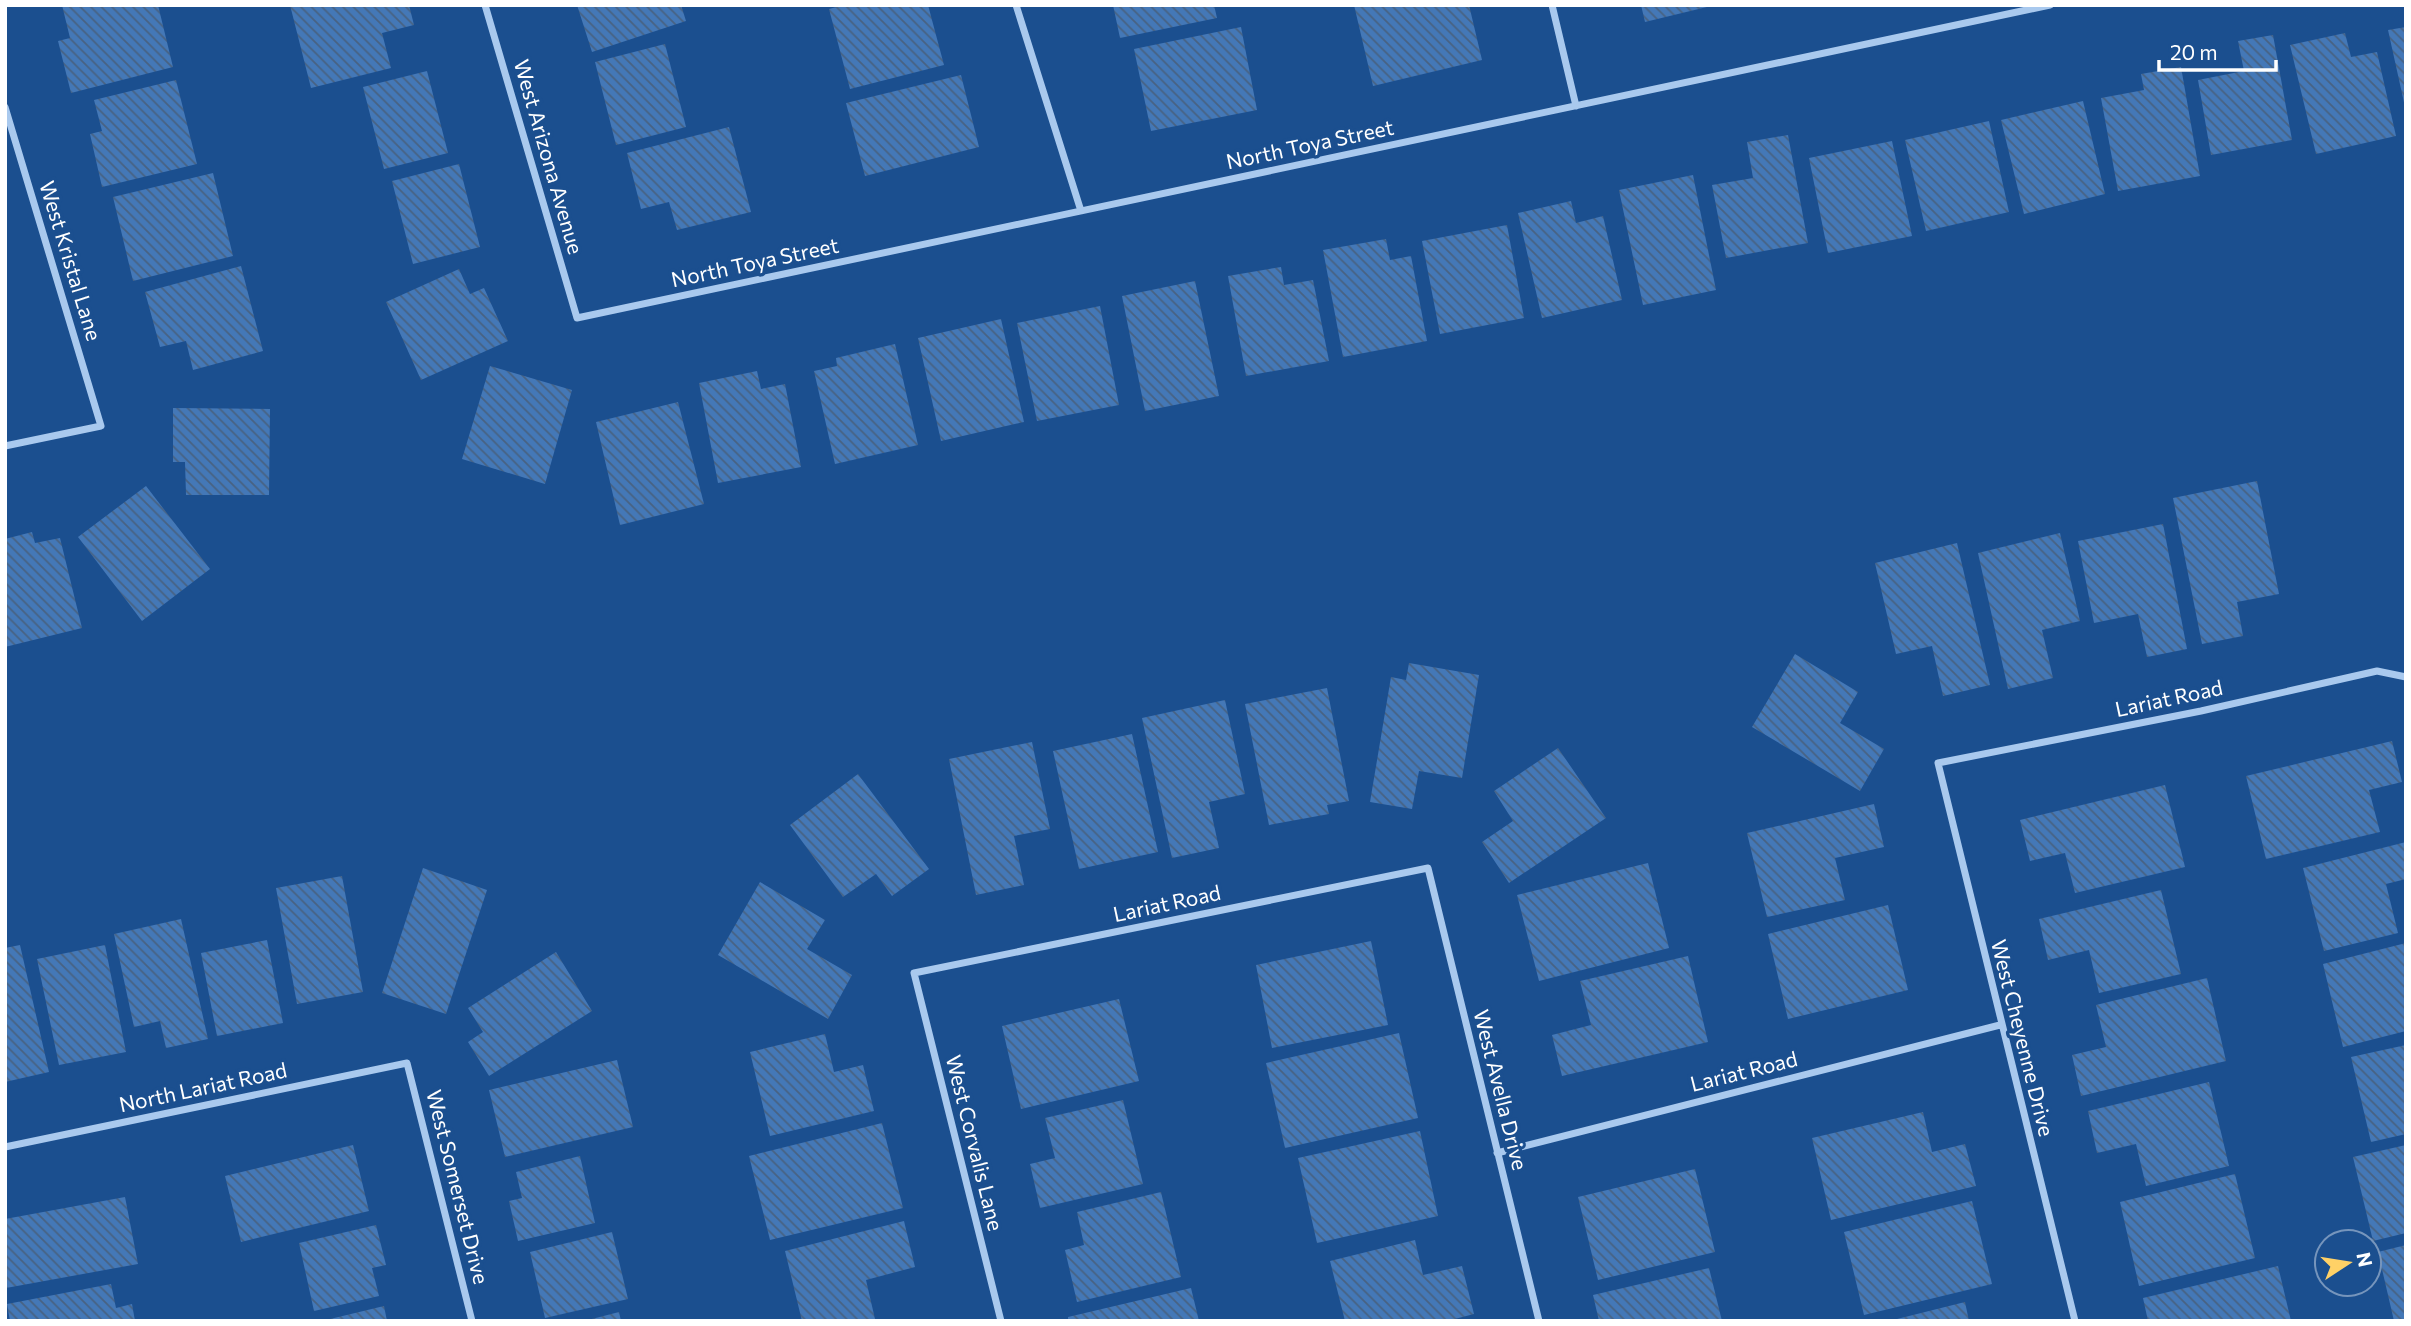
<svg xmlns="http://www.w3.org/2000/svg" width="2411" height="1326" font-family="Commissioner,sans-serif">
<defs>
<pattern id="building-back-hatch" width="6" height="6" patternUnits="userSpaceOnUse" patternTransform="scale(1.75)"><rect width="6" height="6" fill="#4478b7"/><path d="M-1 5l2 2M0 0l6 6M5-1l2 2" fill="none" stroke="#486282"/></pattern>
</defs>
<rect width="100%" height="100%" fill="#1b4f8f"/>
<path fill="url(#building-back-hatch)" d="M62,5H158L173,67L71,93L58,41L70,38Z
M290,5H409L414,25L382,33L391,68L311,88Z
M577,5H681L686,21L592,52Z
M844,5H928L944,65L850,89L829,9Z
M1113,5H1214L1217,18L1120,38Z
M1354,5H1469L1482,60L1373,86Z
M1641,5H1711V6L1645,22Z
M1241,27L1257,110L1151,131L1134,49Z
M2406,27V106L2405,107L2388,30Z
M2345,33L2351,57L2377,52L2396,136L2316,154L2290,45Z
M2273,35L2292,140L2211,155L2198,80L2244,71L2238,41Z
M665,44L686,127L616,145L595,62Z
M2181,67L2200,176L2118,191L2101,98L2144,90L2141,74Z
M427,71L448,153L384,169L363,87Z
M961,75L979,147L865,176L846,103Z
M176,80L197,164L102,187L90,134L102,131L94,100Z
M2083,101L2105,194L2024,214L2001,120Z
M1989,121L2009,212L1926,231L1905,140Z
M729,127L751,212L677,230L669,202L641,209L627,153Z
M1788,135L1808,243L1726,258L1712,185L1753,178L1747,142Z
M1892,141L1912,236L1828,253L1809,158Z
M459,164L480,247L413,264L392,181Z
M213,173L233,256L133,281L113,197Z
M1693,175L1716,290L1643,305L1619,190Z
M1571,201L1576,223L1603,216L1622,300L1542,318L1518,213Z
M1507,225L1524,318L1440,334L1422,241Z
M1386,239L1390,260L1411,256L1427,341L1343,357L1323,250Z
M241,266L263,351L193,370L186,341L160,347L145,292Z
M1281,267L1284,285L1313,280L1329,361L1246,376L1228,276Z
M459,269L470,294L484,288L508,341L421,380L386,302Z
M1195,281L1219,396L1145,411L1122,296Z
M1100,306L1119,405L1037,421L1017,323Z
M1001,319L1024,422L941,441L918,338Z
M895,344L918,445L835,464L814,371L837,366L836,358Z
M490,366L572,390L545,484L462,459Z
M757,371L761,389L785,384L801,467L718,483L699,383Z
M678,402L704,504L620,525L596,422Z
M173,408L270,409L269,495H186L185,462H173Z
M2257,481L2279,594L2237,602L2243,636L2202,644L2173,498Z
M146,486L210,569L142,621L78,537Z
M2163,524L2187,649L2147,657L2138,614L2094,623L2078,541Z
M32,532L35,543L60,538L82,628L5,647V539Z
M2060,533L2080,621L2042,630L2053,678L2008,689L1978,553Z
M1957,543L1990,685L1943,696L1932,646L1896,654L1875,563Z
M1795,654L1858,692L1840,723L1884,749L1860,791L1752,727Z
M1409,663L1479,675L1462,778L1419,771L1412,809L1370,802L1391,677L1406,680Z
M1327,688L1349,801L1327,805L1329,814L1269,825L1245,704Z
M1225,700L1245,794L1209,802L1219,848L1172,858L1142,718Z
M1132,734L1158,852L1079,869L1053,751Z
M2392,741L2402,782L2369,790L2380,832L2266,859L2246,776Z
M1032,742L1050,829L1014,836L1024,885L976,895L949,759Z
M1558,748L1606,818L1509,883L1482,842L1513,821L1494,791Z
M858,774L929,869L892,896L876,874L843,897L790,825Z
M2165,785L2185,867L2075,893L2065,853L2030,861L2020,820Z
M1874,804L1884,847L1835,858L1845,900L1767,917L1747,833Z
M2406,842V879L2386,884L2398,933L2324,951L2303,868Z
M1648,863L1669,948L1539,981L1517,895Z
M423,868L487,890L446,1014L382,993Z
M342,876L363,992L297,1004L276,888Z
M760,882L825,920L807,949L852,975L828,1019L718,955Z
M2161,890L2181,974L2099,993L2089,950L2048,960L2039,919Z
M1888,905L1908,990L1788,1019L1768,934Z
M181,919L208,1039L166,1048L160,1021L134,1027L114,934Z
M267,940L283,1023L217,1036L201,953Z
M1371,941L1388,1025L1272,1048L1256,965Z
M2406,943V1031L2343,1047L2323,964Z
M20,945L49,1072L5,1082V948Z
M105,945L126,1052L59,1065L37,959Z
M556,952L592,1011L489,1076L468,1042L483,1032L468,1008Z
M1688,956L1708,1042L1562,1076L1552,1035L1591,1025L1580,981Z
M2207,978L2226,1061L2081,1096L2072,1055L2106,1047L2096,1005Z
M1119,999L1139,1081L1021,1109L1002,1026Z
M1399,1033L1418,1118L1285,1148L1266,1063Z
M825,1034L834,1072L863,1065L874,1111L770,1136L750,1052Z
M2406,1045V1134L2371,1142L2351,1057Z
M617,1060L633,1127L505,1157L489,1090Z
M2209,1082L2229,1166L2146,1186L2136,1144L2097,1153L2088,1111Z
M1123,1100L1143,1184L1040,1208L1030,1164L1055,1158L1045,1118Z
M1923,1112L1932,1152L1965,1144L1976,1186L1831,1220L1812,1138Z
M882,1123L903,1208L770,1240L749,1156Z
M1420,1131L1438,1216L1317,1243L1298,1158Z
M353,1145L369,1211L241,1242L225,1176Z
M2406,1145V1233L2373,1241L2353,1157Z
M580,1156L595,1223L518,1241L509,1201L522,1198L516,1172Z
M1695,1169L1715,1252L1598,1280L1578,1197Z
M2235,1174L2255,1258L2139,1286L2120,1202Z
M1161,1192L1181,1277L1077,1302L1065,1250L1084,1245L1077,1212Z
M125,1197L138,1264L6,1288L5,1219Z
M1972,1201L1992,1284L1864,1315L1844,1232Z
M904,1221L915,1267L866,1280L875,1319L802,1321L785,1251Z
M376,1225L386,1265L372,1268L379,1296L314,1311L299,1243Z
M612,1232L628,1299L545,1318L530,1252Z
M1415,1240L1423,1275L1462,1266L1474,1314L1447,1321H1345L1330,1261Z
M2406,1245V1321H2394L2378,1252Z
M2278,1266L2291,1321H2148L2143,1298Z
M1709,1268L1722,1321H1599L1593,1295Z
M111,1284L116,1308L132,1304L135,1321H10L7,1304Z
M1191,1288L1199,1321H1068V1317Z
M1965,1302L1969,1321H1893V1320Z
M384,1306L387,1321H326V1320Z
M619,1312L621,1321H589L588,1320Z"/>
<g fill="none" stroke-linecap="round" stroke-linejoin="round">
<path stroke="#a9c9ee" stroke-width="7" d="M485,5L577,318L2050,5
M1016,5L1081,211
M1552,5L1576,106
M5,107L101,426L5,446
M5,1147L407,1063L472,1321
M1497,1153L2000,1025
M1001,1321L914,973L1428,868L1539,1321
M2075,1321L1938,763L2201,711L2377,671L2406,677"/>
</g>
<g text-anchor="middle" stroke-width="7" stroke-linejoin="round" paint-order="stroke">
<g font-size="21" fill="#fff" stroke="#1b4f8f">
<text transform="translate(1310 145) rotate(-12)" y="7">North Toya Street</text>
<text transform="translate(548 157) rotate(74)" y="7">West Arizona Avenue</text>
<text transform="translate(70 261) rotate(73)" y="7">West Kristal Lane</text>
<text transform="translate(755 263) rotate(-12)" y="7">North Toya Street</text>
<text transform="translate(2169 699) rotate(-12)" y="7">Lariat Road</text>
<text transform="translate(1167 904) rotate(-12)" y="7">Lariat Road</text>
<text transform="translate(2022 1038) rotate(76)" y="7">West Cheyenne Drive</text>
<text transform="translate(1744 1072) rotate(-14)" y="7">Lariat Road</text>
<text transform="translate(203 1088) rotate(-12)" y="7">North Lariat Road</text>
<text transform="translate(1500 1090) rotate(76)" y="7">West Avella Drive</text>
<text transform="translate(974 1143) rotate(76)" y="7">West Corvalis Lane</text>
<text transform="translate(457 1187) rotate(76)" y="7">West Somerset Drive</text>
</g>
</g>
<rect width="2411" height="1326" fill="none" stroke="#ffffff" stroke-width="14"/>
<g transform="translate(2348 1263) rotate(78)"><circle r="33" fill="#1b4f8f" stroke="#7695bc" stroke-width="2"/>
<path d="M0-5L12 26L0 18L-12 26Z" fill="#ffd166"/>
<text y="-10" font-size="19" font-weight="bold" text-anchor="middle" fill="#ffffff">N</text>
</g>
<path d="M2159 60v10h117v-10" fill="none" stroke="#ffffff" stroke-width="3.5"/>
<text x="2170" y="60" font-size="21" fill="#ffffff" stroke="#1b4f8f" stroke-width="5" paint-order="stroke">20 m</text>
</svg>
